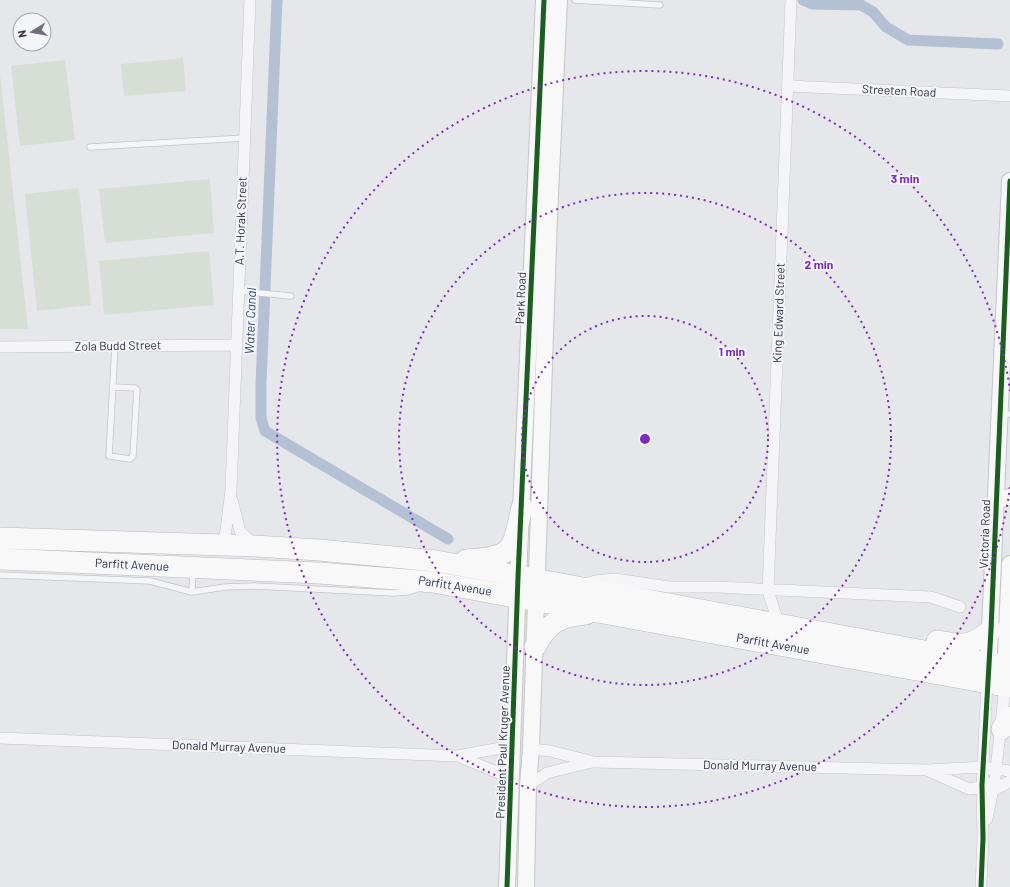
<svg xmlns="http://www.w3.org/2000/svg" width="1010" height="887" font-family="Barlow,sans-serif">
<rect width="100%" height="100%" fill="#e6e7ea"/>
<path fill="#d6ded6" d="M183,58L186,91L124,96L121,64Z
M65,60L75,140L20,146L11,66Z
M0,74L28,329H0Z
M210,179L214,233L105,243L99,189Z
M79,188L91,305L37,311L25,194Z
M209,251L214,305L104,315L99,261Z"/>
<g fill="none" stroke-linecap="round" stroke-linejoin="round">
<path stroke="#b4c1d4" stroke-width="11" d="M277,0L261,384V418L265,431L448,539
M803,0L812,4L861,5L873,12L886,27L908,40L998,44"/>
<defs>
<path id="lane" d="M575,0L660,5
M90,147L244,138
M238,291L291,296
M113,387L135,388L137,390L133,456L130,459L109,456L115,346
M1000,415L1010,414
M0,575L150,581L192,592L225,587L254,586L394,593L407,592L417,589
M192,592L193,572"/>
<path id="street" d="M788,86L1010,96
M0,347L235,345
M232,500L240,531L254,545
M224,545L231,490L250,0
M585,584L595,581L615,579L669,587H716L931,597L960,607
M779,625L768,591L791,0
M0,738L457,756L512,746
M531,749L550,751L594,762L927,770L983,767L1010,771
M458,756L511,778
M929,771L969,789L976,788L987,783
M528,786L547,773L592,762
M993,791L1010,781
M987,819L995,779L1005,686
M981,887L983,838L982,785L987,683"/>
<path id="secondary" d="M996,500L1010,497
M988,673L1010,181
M1005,676L1010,564
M507,887L518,577L544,0
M526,887L528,786L531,749L549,217L559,0"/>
<path id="highway" d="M0,538L255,546L319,550L436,561L1010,667
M0,559L319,573L433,582L1010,687
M466,560C514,557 512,552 522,507
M937,641C964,645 969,648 991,630
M535,647C548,623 559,616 586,614
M1002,729L1010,717"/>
</defs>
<use href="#lane" stroke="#c4c5c8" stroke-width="7"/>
<use href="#street" stroke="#c4c5c8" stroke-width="12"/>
<use href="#secondary" stroke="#c4c5c8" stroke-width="18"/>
<use href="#highway" stroke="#b8babf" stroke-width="22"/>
<use href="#lane" stroke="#f5f5f7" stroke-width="5.5"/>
<use href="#street" stroke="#f5f5f7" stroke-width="11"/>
<use href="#secondary" stroke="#f8f8f8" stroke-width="16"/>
<use href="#highway" stroke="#f8f8f8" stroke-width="21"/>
<defs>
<path id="cycleway" d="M507,887L518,577L544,0
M981,887L983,838L982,785L991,630L1010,181"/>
</defs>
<use href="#cycleway" stroke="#f4f5f9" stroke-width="8"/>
<use href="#cycleway" stroke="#1b5e20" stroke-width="5"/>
</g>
<g fill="none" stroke="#7b2cbf" stroke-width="2" stroke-dasharray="2 4">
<circle cx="645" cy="439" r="123"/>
<circle cx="645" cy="439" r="246"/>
<path d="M1010 487A368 368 0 1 1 1010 391"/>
</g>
<g text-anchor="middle" stroke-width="4" stroke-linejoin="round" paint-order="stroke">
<g font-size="12" fill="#2b3244" stroke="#f4f5f9">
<text transform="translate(899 91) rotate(3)" y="4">Streeten Road</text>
<text transform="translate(241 221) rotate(-88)" y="4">A.T. Horak Street</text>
<text transform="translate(521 298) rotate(-88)" y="4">Park Road</text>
<text transform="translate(779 313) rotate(-88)" y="4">King Edward Street</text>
<text transform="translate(118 346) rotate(-1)" y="4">Zola Budd Street</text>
<text transform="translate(985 534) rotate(-88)" y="4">Victoria Road</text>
<text transform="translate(132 565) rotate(3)" y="4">Parfitt Avenue</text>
<text transform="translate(455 586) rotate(9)" y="4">Parfitt Avenue</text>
<text transform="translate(773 644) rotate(10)" y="4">Parfitt Avenue</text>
<text transform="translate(503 742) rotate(-88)" y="4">President Paul Kruger Avenue</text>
<text transform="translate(229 747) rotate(2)" y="4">Donald Murray Avenue</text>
<text transform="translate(760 766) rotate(1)" y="4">Donald Murray Avenue</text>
</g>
<g font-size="13" font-style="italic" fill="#344d79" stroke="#f4f5f9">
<text transform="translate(250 321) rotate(-88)" y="5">Water Canal</text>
</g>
</g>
<circle cx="645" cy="439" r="6" fill="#7b2cbf" stroke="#f4f5f9" stroke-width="2"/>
<g font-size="12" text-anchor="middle" font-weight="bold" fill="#7b2cbf" stroke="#f4f5f9" stroke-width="4" stroke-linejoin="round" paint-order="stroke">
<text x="905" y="183">3 min</text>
<text x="819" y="269">2 min</text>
<text x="732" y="356">1 min</text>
</g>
<g transform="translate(32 32) rotate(259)"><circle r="19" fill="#f4f5f9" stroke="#a4a7b1"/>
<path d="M0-3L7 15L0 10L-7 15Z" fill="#6c717e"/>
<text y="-6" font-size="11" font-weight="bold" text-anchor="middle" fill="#2b3244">N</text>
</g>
</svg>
